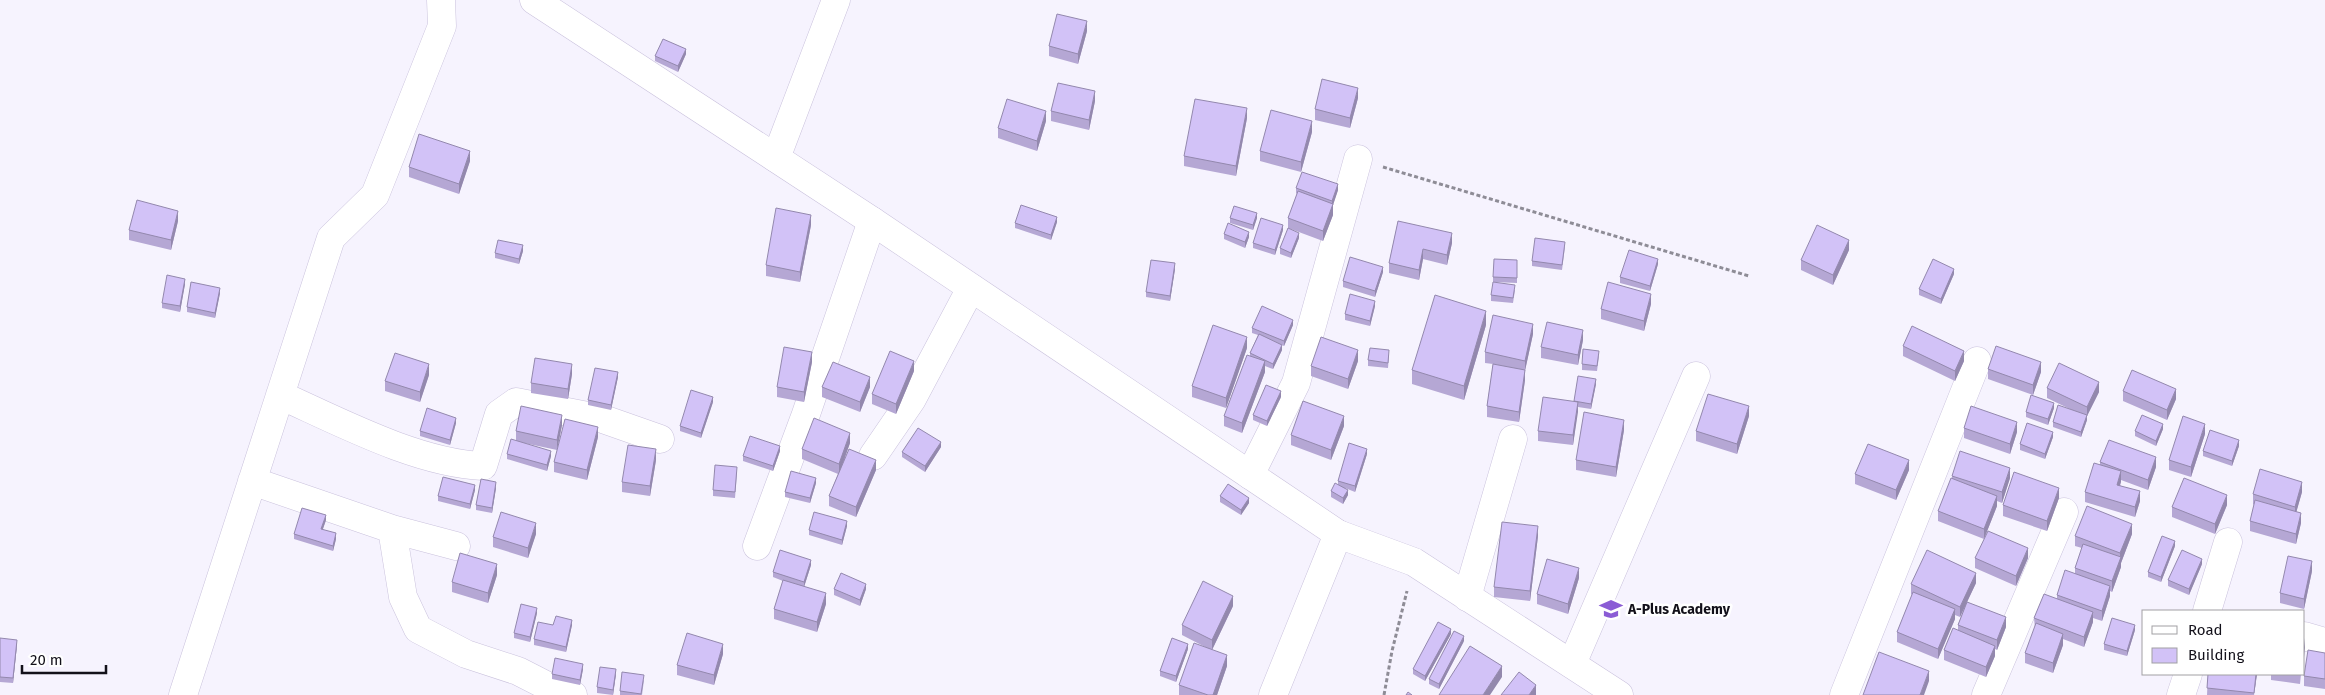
<svg xmlns="http://www.w3.org/2000/svg" width="2325" height="695" font-family="'Fira Sans',sans-serif">
<rect width="100%" height="100%" fill="#f6f3fe"/>
<g fill="none" stroke-linecap="round" stroke-linejoin="round">
<defs>
<path id="minor" d="M776,158L836,0
M280,395C340,422 417,463 483,466L499,414L516,402L603,419L660,439
M873,456L912,399L971,288
M1250,475L1296,383L1358,159
M252,481L392,529L456,546
M392,529L403,597L418,629L466,654L518,671L557,691L573,695
M757,546L806,414L872,221
M1467,597L1513,439
M2207,611L2228,542
M2304,636L2325,642
M1572,664L1696,376
M183,695L331,238L375,195L442,26L441,0
M1273,695L1338,534
M1844,695L1977,361
M1986,695L2064,512
M2181,695L2188,674"/>
<path id="tertiary" d="M534,0L872,221L1338,534L1414,562L1619,695"/>
</defs>
<use href="#minor" stroke="#cac2dd" stroke-width="29"/>
<use href="#tertiary" stroke="#cac2dd" stroke-width="29"/>
<path stroke="#8e8c96" stroke-width="3" stroke-dasharray="4 2.5" stroke-linecap="butt" d="M1383,167L1749,276
M1384,695L1392,651L1407,591"/>
<use href="#minor" stroke="#fff" stroke-width="28"/>
<use href="#tertiary" stroke="#fff" stroke-width="28"/>
</g>
<path fill="#b5a7d4" d="M1087,31L1078,64L1049,56V46Z
M686,54L678,72L655,61V56Z
M1358,98L1350,128L1315,120V109Z
M1095,101L1089,130L1051,121V111Z
M1247,118L1236,176L1184,166V156Z
M1046,121L1037,151L998,138V128Z
M1312,132L1301,172L1260,161V151Z
M470,161L459,194L409,177V167Z
M1296,188L1338,190L1333,205V215L1323,241L1288,228V218L1297,194L1296,193Z
M1230,218H1257L1253,230L1230,223Z
M178,221L171,250L129,240V230Z
M1398,221L1452,243L1447,265L1423,259L1419,280L1389,273V263Z
M1057,222L1051,240L1015,228V223Z
M811,225L800,282L766,276V265Z
M1283,230L1275,255L1253,248V243Z
M1224,234L1249,237L1245,248L1224,239Z
M1299,238L1291,258L1280,254V248Z
M1565,247L1562,270L1532,266V261Z
M1849,250L1833,285L1801,270V260Z
M523,251L519,264L495,258V253Z
M1517,260V283L1493,282V277Z
M1658,264L1650,291L1620,283V277Z
M1175,269L1170,301L1146,297V292Z
M1383,272L1375,297L1343,287V281Z
M1954,274L1941,304L1919,295V289Z
M185,284L180,312L162,308V303Z
M1515,290L1513,303L1491,301V295Z
M220,293L215,318L187,312V307Z
M1651,304L1644,331L1601,319V309Z
M1375,306L1370,326L1345,320V314Z
M1293,325L1284,346L1282,345V350L1273,369L1265,366V372L1242,433L1224,426V416L1250,356V353L1258,335L1252,333V328Z
M1486,325L1464,400L1412,384V370Z
M1533,334L1525,370V380L1519,422L1487,417V406L1493,364L1485,363V352Z
M1583,340L1578,365L1541,358V347Z
M1903,346L1964,361L1955,381L1903,356Z
M1247,348L1226,408L1192,397V386Z
M1389,355L1388,368L1368,366V360Z
M1599,356L1597,371L1582,370V364Z
M1358,361L1348,389L1311,376V366Z
M812,362L804,402L777,397V387Z
M1988,369L2041,372L2033,395L1988,379Z
M914,371L896,414L872,404V394Z
M572,374L568,399L531,393V383Z
M429,375L420,402L385,391V381Z
M618,377L611,410L588,405V400Z
M1596,384L1591,409L1578,407L1573,445L1538,441V431Z
M822,387H870L860,412L822,397Z
M2047,388L2099,392L2087,416V420L2081,437L2053,427V422L2074,411L2047,398Z
M2123,391L2176,399L2167,420L2123,401Z
M1281,397L1267,426L1253,420V415Z
M713,402L701,438L680,431V426Z
M2054,408L2048,425L2026,417V412Z
M1749,416L1737,454L1696,441V431Z
M456,423L450,445L420,436V431Z
M562,425L557,450L524,443L551,456L547,471L507,459V454L516,440V431Z
M1344,426L1331,460L1291,445V435Z
M1964,428L2017,432L2010,454L1964,438Z
M2163,429L2156,446L2135,436V431Z
M1624,430L1616,477L1576,470V460Z
M2205,434L2191,477L2169,470V460Z
M598,437L587,480L554,472V462Z
M2053,437L2045,459L2020,450V444Z
M850,443L845,457L876,470L856,517L829,506V496L838,474L802,459V449Z
M2239,446L2232,466L2203,456V451Z
M941,447L925,472L902,457V452Z
M780,451L773,471L743,461V456Z
M1367,454L1355,492L1345,488L1348,495L1343,504L1331,497V491L1338,484V481Z
M656,460L650,496L622,492V482Z
M2100,462L2156,467L2148,490L2121,480L2120,485L2140,501L2135,517L2085,502V492L2100,465Z
M1909,470L1896,500L1855,484V474Z
M737,472L735,498L713,496V490Z
M1952,476L2010,478L2002,503L1997,501V506L1984,539L1938,521V511L1952,478Z
M816,483L810,503L785,497V492Z
M496,488L492,513L476,510V505Z
M475,490L470,509L438,501V496Z
M2302,492L2296,512L2301,523L2296,544L2250,531V521L2254,505L2253,504V494Z
M1220,496L1249,503L1241,515L1220,502Z
M2059,498L2047,531L2003,516V505Z
M2227,505L2215,534L2172,517V507Z
M326,520L323,529L336,539L333,551L294,539V534Z
M847,526L842,545L809,535V530Z
M536,534L528,558L493,547V537Z
M2132,534L2121,563V567L2112,592L2110,591V596L2102,621L2093,618V622L2084,647L2063,639V645L2053,673L2025,663V653L2035,628L2034,618L2057,599V595L2075,573V568L2082,548L2075,546V536Z
M1538,536L1530,601L1494,597V587Z
M2175,546L2161,582L2148,577V572Z
M1975,558H2028L2016,586L1975,568Z
M2202,564L2189,595L2168,586V580Z
M811,565L804,587L826,604L817,632L774,619V609L783,581L773,577V572Z
M2312,571L2304,609L2280,603V593Z
M497,575L488,603L452,592V582Z
M1579,578L1568,614L1537,604V594Z
M1976,583L1967,602L2006,627L1997,650L1995,649V656L1986,677L1944,660V650L1958,630V625L1965,605L1960,617L1955,615V619L1938,659L1897,642V632L1912,595L1911,594V584Z
M834,589H866L860,606L834,595Z
M1233,606L1212,650L1227,666L1217,695H1179V685L1209,649L1182,635V625Z
M537,613L530,642L514,638V633Z
M553,625H572L566,652L534,645V639Z
M2135,630L2127,656L2104,650V644Z
M1451,634L1425,681L1413,674V669Z
M0,638L17,645L13,683L0,682Z
M1464,641L1439,689L1429,684V679Z
M1188,649L1176,682L1160,676V671Z
M2325,653V689L2304,686V676Z
M723,654L714,685L677,675V665Z
M583,669L580,685L552,679V674Z
M616,674L613,695L597,693V687Z
M2208,674H2257L2254,695H2207Z
M2271,674H2301L2300,684L2271,680Z
M644,680L642,695H620V691Z"/>
<path fill="#9388ad" d="M1087,21V31L1078,64V54Z
M686,49V54L678,72V66Z
M1358,88V98L1350,128V118Z
M1095,91V101L1089,130V120Z
M1247,108V118L1236,176V166Z
M1046,111V121L1037,151V141Z
M1312,121V132L1301,172V162Z
M470,151V161L459,194V184Z
M1338,184V190L1333,205V215L1323,241V231L1332,206V201Z
M178,211V221L171,250V240Z
M1257,213V218L1253,230V225Z
M811,215V225L800,282V272Z
M1057,217V222L1051,240V235Z
M1283,225V230L1275,255V250Z
M1249,232V237L1245,248V242Z
M1299,233V238L1291,258V253Z
M1452,233V243L1447,265V255Z
M1849,240V250L1833,285V275Z
M523,245V251L519,264V259Z
M1423,249V259L1419,280V270Z
M1658,259V264L1650,291V286Z
M1175,263V269L1170,301V296Z
M1383,267V272L1375,297V291Z
M1954,269V274L1941,304V299Z
M185,279V284L180,312V306Z
M220,288V293L215,318V313Z
M1651,294V304L1644,331V321Z
M1375,301V306L1370,326V321Z
M1486,311V325L1464,400V386Z
M1293,320V325L1284,346V341Z
M1533,324V334L1525,371V361Z
M1583,330V340L1578,365V355Z
M1247,337V348L1226,408V398Z
M1282,345V350L1273,369V364Z
M1358,350V361L1348,389V379Z
M1964,351V361L1955,381V371Z
M812,352V362L804,402V392Z
M914,361V371L896,414V404Z
M1265,361V372L1242,433V423Z
M2041,362V372L2033,395V385Z
M429,364V375L420,402V392Z
M572,364V374L568,399V389Z
M1525,370V380L1519,422V412Z
M618,372V377L611,410V405Z
M870,377V387L860,412V402Z
M1596,379V384L1591,409V404Z
M2099,382V392L2087,416V420L2081,437V432L2087,416V407Z
M2176,389V399L2167,420V410Z
M1281,391V397L1267,426V421Z
M713,397V402L701,438V433Z
M1578,402V412L1573,445V435Z
M2054,403V408L2048,425V419Z
M1749,406V416L1737,454V444Z
M562,415V425L557,450V440Z
M1344,416V426L1331,460V450Z
M456,418V423L450,445V440Z
M1624,420V430L1616,477V467Z
M2017,422V432L2010,454V444Z
M2163,424V429L2156,446V441Z
M2205,424V434L2191,477V467Z
M598,427V437L587,480V470Z
M2053,432V437L2045,459V454Z
M850,433V443L839,474V464Z
M2239,440V446L2232,466V461Z
M941,442V447L925,472V466Z
M780,446V451L773,471V466Z
M656,449V460L650,496V486Z
M1367,449V454L1355,492V486Z
M551,451V456L547,471V465Z
M2156,457V467L2148,490V480Z
M876,460V470L856,517V507Z
M1909,460V470L1896,500V490Z
M2010,468V478L2002,503V492Z
M2121,471V482L2117,495V485Z
M816,478V483L810,503V498Z
M496,482V488L492,513V508Z
M2302,482V492L2295,517V507Z
M475,485V490L470,509V504Z
M2059,488V498L2047,531V521Z
M1348,490V495L1343,504V498Z
M2140,491V501L2135,517V507Z
M2227,495V505L2215,534V524Z
M1997,496V506L1984,539V529Z
M1249,498V503L1241,515V510Z
M2301,513V523L2296,544V534Z
M326,515V520L321,534V529Z
M847,521V526L842,545V540Z
M536,523V534L528,558V548Z
M2132,524V534L2121,563V567L2112,592V581L2120,558V553Z
M1538,526V536L1530,601V591Z
M336,533V539L333,551V546Z
M2175,541V546L2161,582V577Z
M2028,548V558L2016,586V576Z
M2202,559V564L2189,595V589Z
M811,560V565L804,587V582Z
M2312,561V571L2304,609V599Z
M497,564V575L488,603V593Z
M1579,568V578L1568,614V604Z
M1976,573V583L1960,617V607Z
M866,584V589L860,606V600Z
M2110,586V596L2102,621V611Z
M826,593V604L817,632V622Z
M1233,596V606L1212,650V640Z
M537,608V613L530,642V637Z
M1955,609V619L1938,659V649Z
M2093,612V622L2084,647V637Z
M2006,617V627L1997,650V640Z
M572,620V625L566,652V647Z
M2135,625V630L2127,656V651Z
M1451,629V634L1425,681V676Z
M2063,634V645L2053,673V663Z
M1464,636V641L1439,689V684Z
M2305,638V648L2304,657V647Z
M17,640V645L13,683V678Z
M723,644V654L714,685V675Z
M1188,644V649L1176,682V676Z
M1995,646V656L1986,677V667Z
M1227,655V666L1217,695H1213Z
M583,664V669L580,685V680Z
M1502,666V677L1490,695H1483Z
M616,669V674L613,695V690Z
M1929,671V681L1924,695H1920Z
M2256,674H2257L2254,695Z
M1536,685V695H1529Z"/>
<path fill="#d2c2f7" stroke="#9388ad" d="M1057,14L1087,21L1078,54L1049,46Z
M663,39L686,49L678,66L655,56Z
M1322,79L1358,88L1350,118L1315,109Z
M1058,83L1095,91L1089,120L1051,111Z
M1007,99L1046,111L1037,141L998,128Z
M1195,99L1247,108L1236,166L1184,156Z
M1271,110L1312,121L1301,162L1260,151Z
M419,134L470,151L459,184L409,167Z
M1302,172L1338,184L1332,201L1296,188Z
M1298,191L1333,204L1323,231L1288,218Z
M137,200L178,211L171,240L129,230Z
M1021,205L1057,217L1051,235L1015,223Z
M1234,206L1257,213L1253,225L1230,218Z
M776,208L811,215L800,272L766,265Z
M1261,218L1283,225L1275,250L1253,243Z
M1398,221L1452,233L1447,255L1423,249L1419,270L1389,263Z
M1228,223L1249,232L1245,242L1224,234Z
M1817,225L1849,240L1833,275L1801,260Z
M1288,228L1299,233L1291,253L1280,248Z
M1535,238L1565,242L1562,265L1532,261Z
M498,240L523,245L519,259L495,253Z
M1629,250L1658,259L1650,286L1620,277Z
M1350,257L1383,267L1375,291L1343,281Z
M1494,259L1517,260V278L1493,277Z
M1933,259L1954,269L1941,299L1919,289Z
M1151,260L1175,263L1170,296L1146,292Z
M167,275L185,279L180,306L162,303Z
M191,282L220,288L215,313L187,307Z
M1493,282L1515,285L1513,298L1491,295Z
M1608,282L1651,294L1644,321L1601,309Z
M1350,294L1375,301L1370,321L1345,314Z
M1435,295L1486,311L1464,386L1412,370Z
M1262,306L1293,320L1284,341L1252,328Z
M1493,315L1533,324L1525,361L1485,352Z
M1547,322L1583,330L1578,355L1541,347Z
M1213,325L1247,337L1226,398L1192,386Z
M1912,326L1964,351L1955,371L1903,346Z
M1259,334L1282,345L1273,364L1250,353Z
M1321,337L1358,350L1348,379L1311,366Z
M1996,346L2041,362L2033,385L1988,369Z
M784,347L812,352L804,392L777,387Z
M1370,348L1389,350L1388,363L1368,360Z
M1583,349L1599,351L1597,366L1582,364Z
M890,351L914,361L896,404L872,394Z
M395,353L429,364L420,392L385,381Z
M1247,355L1265,361L1242,423L1224,416Z
M535,358L572,364L568,389L531,383Z
M833,362L870,377L860,402L822,387Z
M2059,363L2099,382L2087,407L2047,388Z
M1493,364L1525,370L1519,412L1487,406Z
M595,368L618,372L611,405L588,400Z
M2132,370L2176,389L2167,410L2123,391Z
M1578,376L1596,379L1591,404L1574,401Z
M1266,385L1281,391L1267,421L1253,415Z
M691,390L713,397L701,433L680,426Z
M1708,394L1749,406L1737,444L1696,431Z
M2031,395L2054,403L2048,419L2026,412Z
M1543,397L1578,402L1573,435L1538,431Z
M1303,401L1344,416L1331,450L1291,435Z
M2058,405L2087,415L2081,432L2053,422Z
M521,406L562,415L557,440L516,431Z
M1971,406L2017,422L2010,444L1964,428Z
M427,408L456,418L450,440L420,431Z
M1584,412L1624,420L1616,467L1576,460Z
M2142,415L2163,424L2156,441L2135,431Z
M2183,416L2205,424L2191,467L2169,460Z
M814,418L850,433L839,464L802,449Z
M565,419L598,427L587,470L554,462Z
M2027,423L2053,432L2045,454L2020,444Z
M918,428L941,442L925,466L902,452Z
M2210,430L2239,440L2232,461L2203,451Z
M750,436L780,446L773,466L743,456Z
M511,439L551,451L547,465L507,454Z
M2109,440L2156,457L2148,480L2100,462Z
M1349,443L1367,449L1355,486L1338,481Z
M1868,444L1909,460L1896,490L1855,474Z
M628,445L656,449L650,486L622,482Z
M849,449L876,460L856,507L829,496Z
M1960,451L2010,468L2002,492L1952,476Z
M2094,463L2121,471L2117,485L2140,491L2135,507L2085,492Z
M715,465L737,467L735,492L713,490Z
M2260,469L2302,482L2295,507L2253,494Z
M791,471L816,478L810,498L785,492Z
M2014,472L2059,488L2047,521L2003,505Z
M443,477L475,485L470,504L438,496Z
M1951,478L1997,496L1984,529L1938,511Z
M2184,478L2227,495L2215,524L2172,507Z
M481,479L496,482L492,508L476,505Z
M1335,483L1348,490L1343,498L1331,491Z
M1228,484L1249,498L1241,510L1220,496Z
M2255,500L2301,513L2296,534L2250,521Z
M2087,506L2132,524L2120,553L2075,536Z
M302,508L326,515L321,529L336,533L333,546L294,534Z
M501,512L536,523L528,548L493,537Z
M814,512L847,521L842,540L809,530Z
M1502,522L1538,526L1530,591L1494,587Z
M1988,531L2028,548L2016,576L1975,558Z
M2162,536L2175,541L2161,577L2148,572Z
M2083,544L2121,557L2112,581L2075,568Z
M780,550L811,560L804,582L773,572Z
M1927,550L1976,573L1960,607L1911,584Z
M2182,550L2202,559L2189,589L2168,580Z
M460,553L497,564L488,593L452,582Z
M2288,556L2312,561L2304,599L2280,593Z
M1547,559L1579,568L1568,604L1537,594Z
M2065,570L2110,586L2102,611L2057,595Z
M841,573L866,584L860,600L834,589Z
M783,580L826,593L817,622L774,609Z
M1203,581L1233,596L1212,640L1182,625Z
M1913,592L1955,609L1938,649L1897,632Z
M2044,594L2093,612L2084,637L2034,618Z
M1967,602L2006,617L1997,640L1958,625Z
M521,604L537,608L530,637L514,633Z
M556,616L572,620L566,647L534,639L538,622L553,625Z
M2112,618L2135,625L2127,651L2104,644Z
M1438,622L1451,629L1425,676L1413,669Z
M2036,623L2063,634L2053,663L2025,653Z
M1953,628L1995,646L1986,667L1944,650Z
M1454,631L1464,636L1439,684L1429,679Z
M687,633L723,644L714,675L677,665Z
M0,638L17,640L13,678L0,677Z
M1172,638L1188,644L1176,676L1160,671Z
M1194,643L1227,655L1213,695H1208L1179,685Z
M1470,646L1502,666L1483,695H1439Z
M2308,650L2325,653V679L2304,676Z
M1879,652L1929,671L1920,695H1863Z
M555,658L583,664L580,680L552,674Z
M600,667L616,669L613,690L597,687Z
M622,672L644,675L641,694L620,691Z
M1519,672L1536,685L1529,695H1501Z
M2208,674H2256L2254,693L2207,688Z
M1408,692L1412,695H1406Z"/>
<defs>
<symbol id="school-bare" viewBox="-9 -9 18 18"><path d="M0-5L7-2L0 1L-7-2ZM-4 1L0 2.5L4 1V4Q0 6-4 4Z" fill="#8b5cd5" stroke="#fff" stroke-width="2.5" paint-order="stroke"/></symbol>
</defs>
<g fill-rule="evenodd">
<use href="#school-bare" x="1595" y="593" width="32" height="32"/>
</g>
<g text-anchor="middle" stroke-width="5" stroke-linejoin="round" paint-order="stroke">
<g font-size="14" font-weight="bold" fill="#13111a" stroke="#fff" text-anchor="start">
<text x="1628" y="614">A-Plus Academy</text>
</g>
</g>
<rect x="2142" y="610" width="162" height="65" fill="#ffffff" stroke="#a1a0a3"/>
<rect x="2152" y="626" width="25" height="8" fill="#ffffff" stroke="#a1a0a3"/>
<text x="2188" y="635" font-size="15" fill="#13111a">Road</text>
<rect x="2152" y="648" width="25" height="15" fill="#d2c2f7" stroke="#a1a0a3"/>
<text x="2188" y="660" font-size="15" fill="#13111a">Building</text>
<path d="M22 665v8h84v-8" fill="none" stroke="#13111a" stroke-width="2.5"/>
<text x="30" y="665" font-size="15" fill="#13111a" stroke="#ffffff" stroke-width="4" paint-order="stroke">20 m</text>
</svg>
